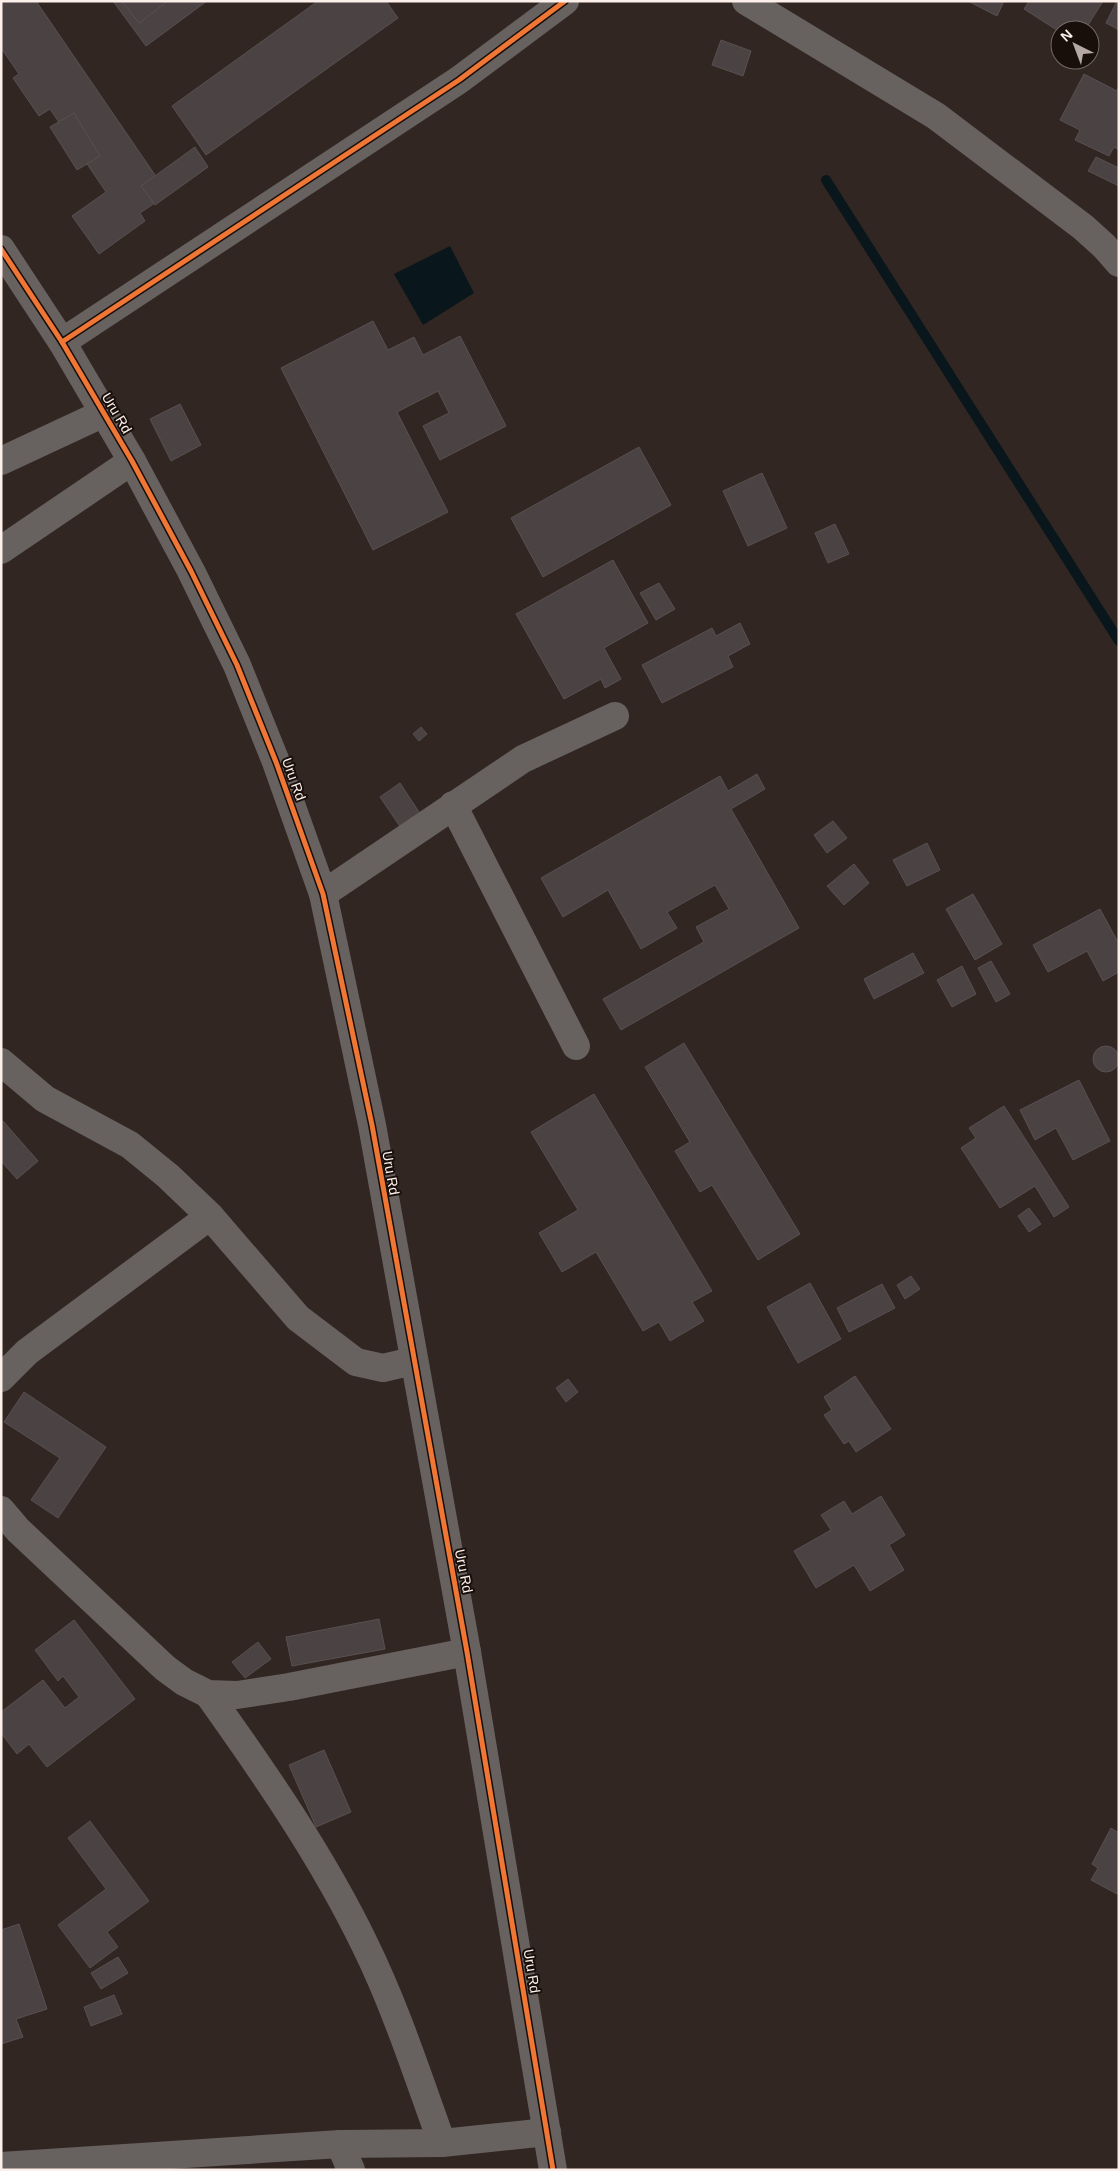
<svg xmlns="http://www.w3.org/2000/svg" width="1120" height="2171" font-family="Arial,sans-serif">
	<rect width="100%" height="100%" fill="#312621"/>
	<path fill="#09171c" d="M 450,246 L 474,293 L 423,325 L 394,274 Z"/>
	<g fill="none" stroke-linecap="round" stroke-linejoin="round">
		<path stroke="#09171c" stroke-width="10" d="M 826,180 L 1119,641"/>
	</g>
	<g fill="#4a4243" stroke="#585051">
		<path d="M 1,1 L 36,1 L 168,194 L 140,213 L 145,221 L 99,254 L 72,216 L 106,192 L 50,109 L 39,116 L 13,78 L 19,74 L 1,48 Z"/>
		<path d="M 113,1 L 207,1 L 146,46 Z"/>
		<path d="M 122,1 L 168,1 L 139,23 Z"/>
		<path d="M 318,1 L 386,1 L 398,18 L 206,155 L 172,106 Z"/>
		<path d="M 968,1 L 1004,1 L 997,16 Z"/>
		<path d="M 1029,1 L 1103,1 L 1085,30 L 1060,30 L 1060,32 L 1024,9 Z"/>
		<path d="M 1117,1 L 1119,1 L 1119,30 L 1106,23 Z"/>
		<path d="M 721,40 L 751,51 L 743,76 L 712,65 Z"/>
		<path d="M 1084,74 L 1117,91 L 1119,85 L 1119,150 L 1114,147 L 1109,156 L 1075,140 L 1080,130 L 1060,120 Z"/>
		<path d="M 74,113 L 100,156 L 77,170 L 50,127 Z"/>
		<path d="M 195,147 L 208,167 L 155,205 L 141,186 Z"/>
		<path d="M 1096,157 L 1119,168 L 1119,186 L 1088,171 Z"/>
		<path d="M 373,321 L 388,350 L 414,337 L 423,355 L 460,336 L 506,426 L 440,460 L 423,426 L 449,413 L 438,391 L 397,412 L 448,512 L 373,550 L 281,368 Z"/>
		<path d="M 180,404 L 201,445 L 171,461 L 150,419 Z"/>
		<path d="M 639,447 L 671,505 L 543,577 L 511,518 Z"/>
		<path d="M 762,473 L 787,528 L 748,546 L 723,491 Z"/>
		<path d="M 835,524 L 849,554 L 828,563 L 815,533 Z"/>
		<path d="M 613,560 L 648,623 L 604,648 L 621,679 L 605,688 L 601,679 L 564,699 L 516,614 Z"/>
		<path d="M 659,583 L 675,609 L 656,620 L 640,593 Z"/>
		<path d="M 740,623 L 750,644 L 728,656 L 733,667 L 662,703 L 642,665 L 712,628 L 716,636 Z"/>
		<path d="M 421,727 L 427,734 L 419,741 L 413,734 Z"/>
		<path d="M 757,774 L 765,789 L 731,809 L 799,928 L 621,1030 L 603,999 L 704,942 L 696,927 L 729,909 L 715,885 L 667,912 L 677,928 L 641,949 L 608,890 L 563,917 L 541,878 L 720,776 L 728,791 Z"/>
		<path d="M 400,783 L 421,815 L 401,828 L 380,797 Z"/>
		<path d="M 833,821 L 847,838 L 827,853 L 814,835 Z"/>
		<path d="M 927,843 L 940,870 L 907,886 L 893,860 Z"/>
		<path d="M 854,864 L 869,883 L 844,905 L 827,886 Z"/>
		<path d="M 973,894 L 1002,944 L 975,960 L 946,909 Z"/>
		<path d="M 1100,909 L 1119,944 L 1119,972 L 1103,981 L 1087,951 L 1048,972 L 1033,945 Z"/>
		<path d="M 913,953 L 924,973 L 874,999 L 864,979 Z"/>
		<path d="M 991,961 L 1010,994 L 996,1002 L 978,968 Z"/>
		<path d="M 962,966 L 976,994 L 952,1007 L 937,980 Z"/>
		<path d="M 684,1043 L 800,1234 L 758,1260 L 712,1185 L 700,1192 L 675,1151 L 690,1142 L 645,1067 Z"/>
		<circle cx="1106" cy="1059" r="13"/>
		<path d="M 1079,1080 L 1110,1141 L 1073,1160 L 1056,1128 L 1035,1140 L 1020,1110 Z"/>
		<path d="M 594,1094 L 712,1291 L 692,1302 L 704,1321 L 670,1341 L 659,1322 L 643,1331 L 596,1252 L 562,1272 L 539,1233 L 578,1210 L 531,1132 Z"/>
		<path d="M 1004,1106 L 1069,1207 L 1054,1217 L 1035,1186 L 1000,1208 L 961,1148 L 976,1138 L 969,1128 Z"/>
		<path d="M 3,1121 L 38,1161 L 17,1179 L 1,1161 L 1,1122 Z"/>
		<path d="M 1029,1208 L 1041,1224 L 1029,1232 L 1018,1216 Z"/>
		<path d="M 911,1276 L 920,1289 L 905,1299 L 897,1285 Z"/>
		<path d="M 810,1283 L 841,1339 L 798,1363 L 767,1307 Z"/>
		<path d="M 882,1284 L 895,1308 L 849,1332 L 837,1308 Z"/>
		<path d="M 855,1376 L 891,1429 L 856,1452 L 849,1441 L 844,1444 L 824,1415 L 832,1410 L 824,1397 Z"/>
		<path d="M 568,1379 L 578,1392 L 566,1402 L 556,1388 Z"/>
		<path d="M 24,1392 L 106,1447 L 58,1518 L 31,1500 L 60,1458 L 4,1422 Z"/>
		<path d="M 881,1496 L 905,1535 L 889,1545 L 904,1570 L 870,1591 L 854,1565 L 816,1588 L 794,1551 L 831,1530 L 821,1515 L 844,1501 L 852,1514 Z"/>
		<path d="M 379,1619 L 385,1649 L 292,1666 L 286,1637 Z"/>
		<path d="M 74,1620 L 135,1699 L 47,1767 L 29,1744 L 17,1754 L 1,1733 L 1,1712 L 43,1680 L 65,1708 L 79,1697 L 63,1676 L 58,1681 L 35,1650 Z"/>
		<path d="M 258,1642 L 271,1659 L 245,1678 L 232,1662 Z"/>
		<path d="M 324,1750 L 351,1812 L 316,1827 L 289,1765 Z"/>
		<path d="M 90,1821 L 149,1901 L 107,1932 L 118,1947 L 90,1968 L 58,1925 L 106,1889 L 68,1838 Z"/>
		<path d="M 1111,1828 L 1119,1833 L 1119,1890 L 1117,1894 L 1091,1880 L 1098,1868 L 1092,1864 Z"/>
		<path d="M 19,1924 L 47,2009 L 16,2019 L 23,2037 L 1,2044 L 1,1930 Z"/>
		<path d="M 118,1957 L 128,1973 L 101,1989 L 91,1973 Z"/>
		<path d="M 114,1995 L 122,2014 L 91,2026 L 84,2007 Z"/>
	</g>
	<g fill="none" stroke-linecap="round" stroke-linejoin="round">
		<g stroke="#67625f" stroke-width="28">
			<path d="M 746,1 L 936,116 L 1083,227 L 1104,246 L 1119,263"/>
			<path d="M 62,342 L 459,80 L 565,1"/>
			<path d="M 1,461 L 104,413"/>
			<path d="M 1,550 L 132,461"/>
			<path d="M 453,805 L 576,1046"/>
			<path d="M 323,894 L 523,759 L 615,716"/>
			<path d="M 1,1062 L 45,1099 L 130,1145 L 168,1176 L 210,1216 L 298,1318 L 356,1362 L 383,1368 L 413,1361"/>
			<path d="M 1,1378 L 27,1352 L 210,1216"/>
			<path d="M 1,1510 L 18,1530 L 165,1668 L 184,1682 L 208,1694 L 237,1695 L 289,1687 L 467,1652"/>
			<path d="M 208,1694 C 265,1774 322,1856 365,1945 C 396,2008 418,2077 442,2143"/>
			<path d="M 340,2144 L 351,2170"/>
			<path d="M 1,2166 L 340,2144 L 442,2143 L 547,2132"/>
		</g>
		<path stroke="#67625f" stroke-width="28" d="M 1,249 L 62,342 L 132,461 L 191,571 L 237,665 L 276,762 L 323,894 L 372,1125 L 467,1652 L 553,2170"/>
		<g stroke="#180f0b" stroke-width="8">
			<g id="cycleway">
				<path d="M 1,249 L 62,342 L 132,461 L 191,571 L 237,665 L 276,762 L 323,894 L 372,1125 L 467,1652 L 553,2170"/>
				<path d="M 62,342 L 459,80 L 565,1"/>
			</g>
		</g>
		<use href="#cycleway" stroke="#f07635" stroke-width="5"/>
	</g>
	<g text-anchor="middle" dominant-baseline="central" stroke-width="4" stroke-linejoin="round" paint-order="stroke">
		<g font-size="14" fill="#fdefea" stroke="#180f0b">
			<text transform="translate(117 413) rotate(59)">Uru Rd</text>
			<text transform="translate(294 779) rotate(70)">Uru Rd</text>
			<text transform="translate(391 1173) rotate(80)">Uru Rd</text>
			<text transform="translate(464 1571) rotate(79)">Uru Rd</text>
			<text transform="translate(532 1971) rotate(81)">Uru Rd</text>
		</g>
	</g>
	<rect width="1120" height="2171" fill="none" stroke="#fdefea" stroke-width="5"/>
	<g transform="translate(1075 45) rotate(318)"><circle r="24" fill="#180f0b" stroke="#746964"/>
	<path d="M0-4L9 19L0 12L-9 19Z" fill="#b6a9a4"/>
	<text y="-8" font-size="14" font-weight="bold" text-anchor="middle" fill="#fdefea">N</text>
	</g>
</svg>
